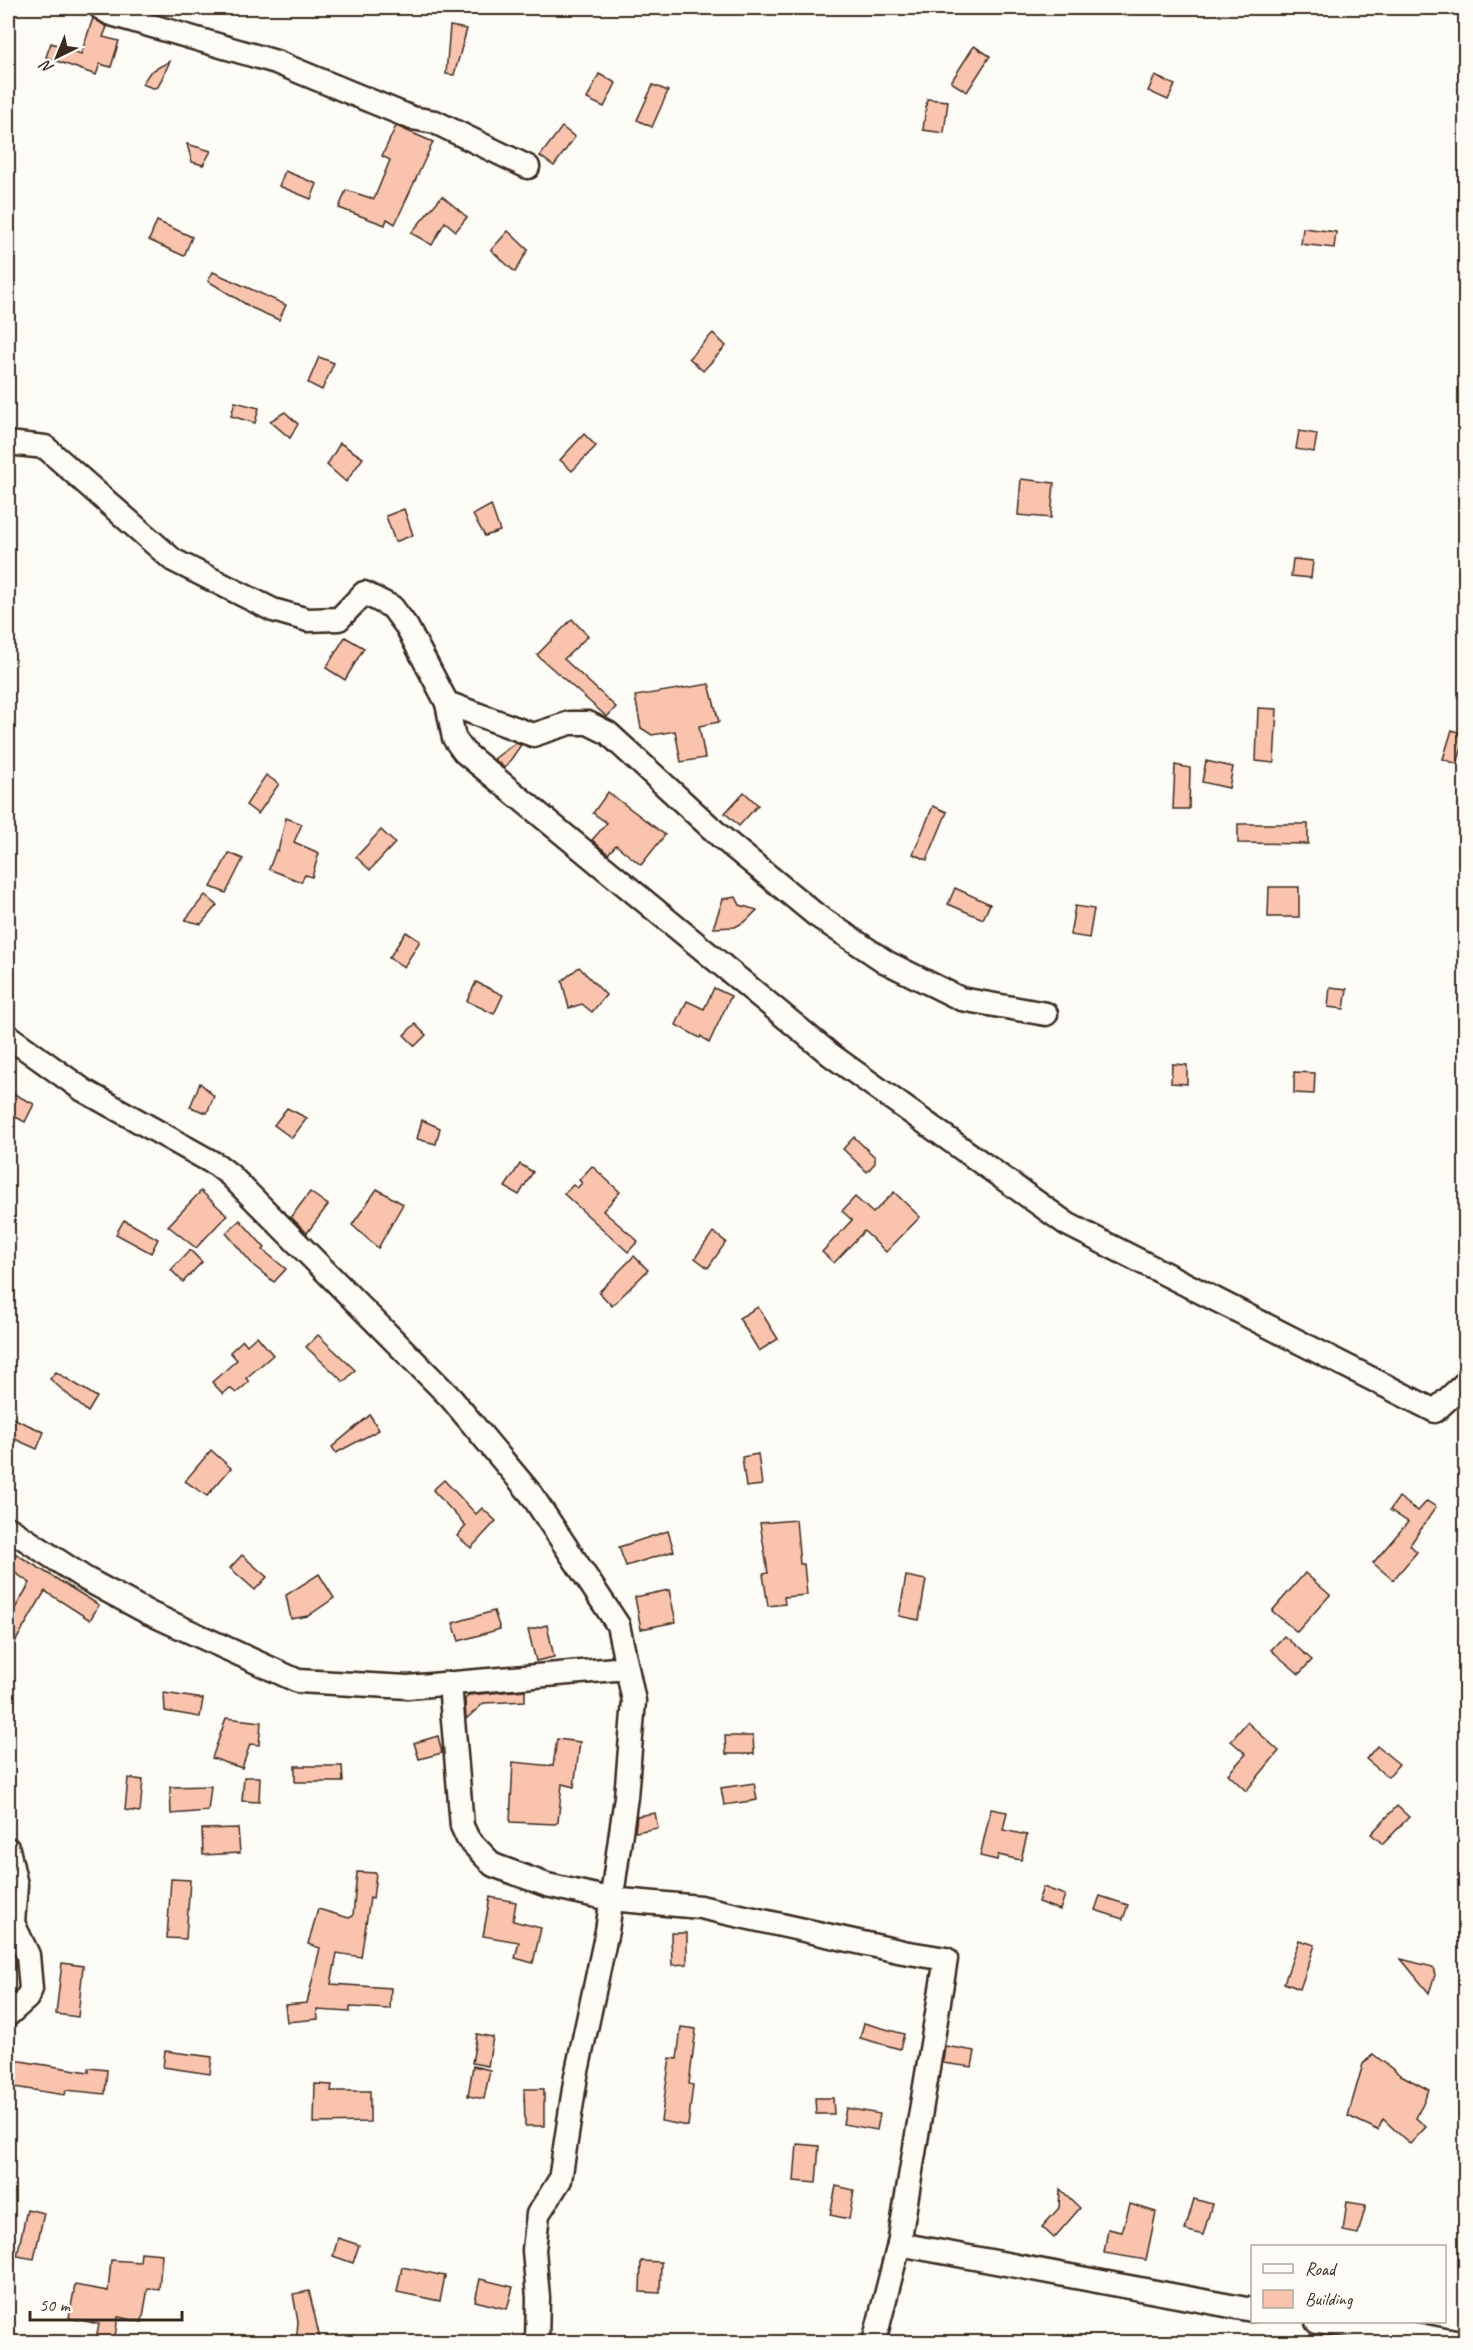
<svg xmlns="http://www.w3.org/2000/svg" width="1473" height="2350" font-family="Caveat,sans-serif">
	<rect width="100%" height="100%" fill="#fdfcf7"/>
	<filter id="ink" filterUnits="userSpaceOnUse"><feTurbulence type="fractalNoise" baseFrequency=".0167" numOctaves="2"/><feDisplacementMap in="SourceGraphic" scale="12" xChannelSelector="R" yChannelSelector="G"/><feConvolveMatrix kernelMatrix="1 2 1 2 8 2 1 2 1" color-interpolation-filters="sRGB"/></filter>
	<g filter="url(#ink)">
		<g fill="#fac3ae" stroke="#3b2a1e" stroke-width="1.5">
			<path d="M 93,18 L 107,27 L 103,37 L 119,41 L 111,67 L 100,64 L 96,75 L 46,57 L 51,43 L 81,54 Z"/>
			<path d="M 450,26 L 467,29 L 454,75 L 446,74 Z"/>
			<path d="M 974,46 L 990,56 L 967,92 L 951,82 Z"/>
			<path d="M 170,61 L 158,87 L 153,88 L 142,84 L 150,72 Z"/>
			<path d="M 599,74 L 616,83 L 604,107 L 587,99 Z"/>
			<path d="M 1155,76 L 1175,85 L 1168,100 L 1148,91 Z"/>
			<path d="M 653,85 L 668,91 L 652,127 L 637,120 Z"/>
			<path d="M 927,99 L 948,101 L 944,133 L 923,130 Z"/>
			<path d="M 396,126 L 433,142 L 395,224 L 387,219 L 385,225 L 339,208 L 346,190 L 374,199 L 390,160 L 382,156 Z"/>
			<path d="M 562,127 L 575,137 L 554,166 L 540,156 Z"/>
			<path d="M 187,144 L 211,151 L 203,165 L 192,162 Z"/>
			<path d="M 285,171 L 317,184 L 311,199 L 279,186 Z"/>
			<path d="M 442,196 L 467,217 L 456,231 L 445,222 L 432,245 L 411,233 Z"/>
			<path d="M 157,221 L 192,237 L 184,256 L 149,240 Z"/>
			<path d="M 1303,228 L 1336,232 L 1334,248 L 1301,244 Z"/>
			<path d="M 508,231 L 528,250 L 515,272 L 491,250 Z"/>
			<path d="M 213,272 L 286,305 L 279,320 L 252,308 L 208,281 Z"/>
			<path d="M 713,333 L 726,346 L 703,371 L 689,358 Z"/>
			<path d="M 319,357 L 334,363 L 322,390 L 308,383 Z"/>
			<path d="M 235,402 L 259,408 L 255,423 L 231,416 Z"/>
			<path d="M 285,412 L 298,424 L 290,438 L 270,421 Z"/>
			<path d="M 1299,431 L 1317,434 L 1314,452 L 1296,449 Z"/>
			<path d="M 584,434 L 596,446 L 572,471 L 560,460 Z"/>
			<path d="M 340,443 L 363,458 L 346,482 L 327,465 Z"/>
			<path d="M 1021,479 L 1054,483 L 1051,518 L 1018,515 Z"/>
			<path d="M 491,505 L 500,531 L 485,536 L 473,515 Z"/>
			<path d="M 404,509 L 413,535 L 395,542 L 386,516 Z"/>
			<path d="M 1293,559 L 1313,561 L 1311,578 L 1291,576 Z"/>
			<path d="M 572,619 L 588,636 L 564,659 L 616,707 L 607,717 L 537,655 Z"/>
			<path d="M 345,637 L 364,648 L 345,680 L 326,668 Z"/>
			<path d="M 709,684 L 719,722 L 699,726 L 705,758 L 681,762 L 675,731 L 652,735 L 641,728 L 635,696 Z"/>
			<path d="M 1258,708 L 1277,709 L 1274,763 L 1256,761 Z"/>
			<path d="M 1452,730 L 1466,735 L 1457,764 L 1443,759 Z"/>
			<path d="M 515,743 L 521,745 L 505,768 L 494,759 Z"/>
			<path d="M 1206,761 L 1233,767 L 1229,788 L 1202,782 Z"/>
			<path d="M 1175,765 L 1190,768 L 1189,809 L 1173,809 Z"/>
			<path d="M 266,775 L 279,784 L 258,814 L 246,805 Z"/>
			<path d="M 608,792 L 665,835 L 641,865 L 616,845 L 608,854 L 592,840 L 607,823 L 593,813 Z"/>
			<path d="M 744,792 L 758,805 L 739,826 L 725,813 Z"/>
			<path d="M 933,806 L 947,812 L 927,860 L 913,854 Z"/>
			<path d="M 286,818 L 302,824 L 294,842 L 319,853 L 312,877 L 305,875 L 301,882 L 269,869 L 276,850 L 278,851 Z"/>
			<path d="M 1238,824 L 1308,824 L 1308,844 L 1238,843 Z"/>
			<path d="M 381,830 L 395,843 L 370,870 L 356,857 Z"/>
			<path d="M 229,853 L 243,859 L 226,893 L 211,887 Z"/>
			<path d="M 1269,887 L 1299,887 L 1299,917 L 1268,917 Z"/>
			<path d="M 955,888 L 990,904 L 983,919 L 948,904 Z"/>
			<path d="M 205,895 L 217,905 L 201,924 L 185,920 Z"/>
			<path d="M 736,897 L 740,905 L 757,910 L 746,921 L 735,927 L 713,928 L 723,899 Z"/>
			<path d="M 1075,906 L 1094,909 L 1089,938 L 1070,935 Z"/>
			<path d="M 406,932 L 420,941 L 404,967 L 389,958 Z"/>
			<path d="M 579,967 L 606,995 L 592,1012 L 582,1004 L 569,1008 L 562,981 Z"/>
			<path d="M 476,982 L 503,995 L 494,1014 L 467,1001 Z"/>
			<path d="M 1330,987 L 1347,989 L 1344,1009 L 1328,1007 Z"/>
			<path d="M 714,988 L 731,996 L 709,1043 L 701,1036 L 700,1038 L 676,1025 L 687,1001 L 704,1009 Z"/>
			<path d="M 415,1024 L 426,1035 L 415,1046 L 404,1035 Z"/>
			<path d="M 1172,1064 L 1187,1065 L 1187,1084 L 1171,1083 Z"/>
			<path d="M 1294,1072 L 1315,1073 L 1314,1094 L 1294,1093 Z"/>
			<path d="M 200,1083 L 214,1096 L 207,1113 L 190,1107 Z"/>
			<path d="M 8,1091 L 34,1104 L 25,1122 L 8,1113 Z"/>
			<path d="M 287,1108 L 307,1118 L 292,1138 L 274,1125 Z"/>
			<path d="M 422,1120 L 440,1128 L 436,1144 L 417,1139 Z"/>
			<path d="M 854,1137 L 875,1157 L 875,1163 L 867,1172 L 843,1149 Z"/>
			<path d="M 520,1164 L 533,1172 L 519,1195 L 505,1187 Z"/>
			<path d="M 592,1166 L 620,1192 L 603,1211 L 638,1241 L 628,1252 L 564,1194 L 573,1185 L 577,1188 L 582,1183 L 579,1180 Z"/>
			<path d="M 377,1189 L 403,1204 L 378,1248 L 352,1225 Z"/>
			<path d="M 201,1191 L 227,1215 L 196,1248 L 168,1226 Z"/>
			<path d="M 310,1192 L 328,1205 L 307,1233 L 291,1217 Z"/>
			<path d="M 894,1192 L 920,1217 L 886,1252 L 864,1231 L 834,1263 L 822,1252 L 852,1220 L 842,1211 L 855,1197 L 873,1213 Z"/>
			<path d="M 124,1220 L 158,1239 L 151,1253 L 116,1234 Z"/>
			<path d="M 240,1220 L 265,1248 L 263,1250 L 286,1269 L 274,1282 L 254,1266 L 226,1233 Z"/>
			<path d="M 713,1232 L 726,1242 L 708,1268 L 695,1258 Z"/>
			<path d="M 190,1250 L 202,1262 L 183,1282 L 171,1270 Z"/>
			<path d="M 634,1256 L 648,1270 L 612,1306 L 599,1292 Z"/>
			<path d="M 758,1307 L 778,1339 L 759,1351 L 739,1318 Z"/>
			<path d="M 318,1335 L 355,1370 L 344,1382 L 306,1347 Z"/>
			<path d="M 257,1336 L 273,1355 L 246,1378 L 249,1382 L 236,1393 L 230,1388 L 223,1394 L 212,1382 L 237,1360 L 230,1352 L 243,1340 L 247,1345 Z"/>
			<path d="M 56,1372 L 97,1397 L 88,1412 L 50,1379 Z"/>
			<path d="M 370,1415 L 379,1430 L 336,1453 L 332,1447 Z"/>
			<path d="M 8,1416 L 44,1432 L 37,1449 L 8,1436 Z"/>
			<path d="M 211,1450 L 231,1468 L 207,1496 L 185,1481 Z"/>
			<path d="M 758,1454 L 762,1485 L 746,1487 L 742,1457 Z"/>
			<path d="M 444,1480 L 476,1514 L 482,1508 L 496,1521 L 471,1548 L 457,1536 L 466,1526 L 433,1490 Z"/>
			<path d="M 1399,1497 L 1418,1511 L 1427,1501 L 1436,1507 L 1410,1545 L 1417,1552 L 1393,1580 L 1373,1563 L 1408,1522 L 1390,1510 Z"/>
			<path d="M 796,1520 L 800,1564 L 804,1564 L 807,1595 L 784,1597 L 785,1604 L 768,1606 L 763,1574 L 768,1573 L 760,1523 Z"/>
			<path d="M 668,1531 L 674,1551 L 626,1566 L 619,1547 Z"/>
			<path d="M 8,1549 L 99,1605 L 90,1620 L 45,1591 L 8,1654 L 8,1620 L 30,1583 L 8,1568 Z"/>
			<path d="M 242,1555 L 267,1577 L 255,1590 L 230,1568 Z"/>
			<path d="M 1305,1573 L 1330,1595 L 1297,1632 L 1272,1611 Z"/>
			<path d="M 319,1574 L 334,1598 L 308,1616 L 291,1619 L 286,1595 Z"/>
			<path d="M 906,1576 L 926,1580 L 919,1620 L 899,1616 Z"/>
			<path d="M 669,1590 L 676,1622 L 641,1629 L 635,1597 Z"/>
			<path d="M 494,1611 L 500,1629 L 459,1641 L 453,1623 Z"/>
			<path d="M 547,1625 L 554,1657 L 536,1661 L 528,1630 Z"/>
			<path d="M 1284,1636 L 1312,1660 L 1299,1674 L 1271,1650 Z"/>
			<path d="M 525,1690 L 525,1701 L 484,1703 L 466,1719 L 465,1699 L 469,1695 Z"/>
			<path d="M 164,1693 L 203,1699 L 200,1717 L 165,1711 Z"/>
			<path d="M 226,1718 L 261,1722 L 259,1745 L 250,1744 L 242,1768 L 212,1758 Z"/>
			<path d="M 1247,1722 L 1279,1751 L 1246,1791 L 1228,1774 L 1246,1754 L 1231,1741 Z"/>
			<path d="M 438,1736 L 442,1753 L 419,1759 L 414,1743 Z"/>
			<path d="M 725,1736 L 753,1736 L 754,1754 L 726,1754 Z"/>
			<path d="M 557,1739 L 580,1742 L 574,1787 L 562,1784 L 558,1822 L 555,1824 L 510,1822 L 513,1762 L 553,1766 Z"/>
			<path d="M 1377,1746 L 1399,1764 L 1388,1777 L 1366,1759 Z"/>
			<path d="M 295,1766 L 342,1766 L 343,1782 L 295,1782 Z"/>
			<path d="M 244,1777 L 260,1777 L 259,1802 L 242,1801 Z"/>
			<path d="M 128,1778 L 143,1780 L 140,1812 L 125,1810 Z"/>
			<path d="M 754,1783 L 757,1800 L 724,1805 L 721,1788 Z"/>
			<path d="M 211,1786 L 208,1811 L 171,1814 L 170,1787 Z"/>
			<path d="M 1397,1806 L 1409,1817 L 1383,1844 L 1371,1834 Z"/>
			<path d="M 991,1809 L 1007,1812 L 1003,1830 L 1027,1835 L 1021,1860 L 998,1855 L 997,1860 L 980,1856 Z"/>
			<path d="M 655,1813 L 658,1828 L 635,1832 L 637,1816 Z"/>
			<path d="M 238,1828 L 240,1853 L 203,1855 L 202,1829 Z"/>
			<path d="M 357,1872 L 376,1873 L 373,1899 L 370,1898 L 361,1957 L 337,1953 L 331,1984 L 391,1988 L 390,2009 L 350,2007 L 350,2012 L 317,2010 L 318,2019 L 287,2022 L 285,2005 L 307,2003 L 320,1948 L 308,1944 L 318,1909 L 349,1918 L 353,1916 Z"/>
			<path d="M 171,1879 L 190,1880 L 186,1939 L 167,1938 Z"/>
			<path d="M 1043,1887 L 1065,1895 L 1060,1910 L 1038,1902 Z"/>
			<path d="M 1100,1896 L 1128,1905 L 1123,1919 L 1095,1910 Z"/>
			<path d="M 490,1897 L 516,1902 L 513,1921 L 541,1928 L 533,1963 L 515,1958 L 519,1942 L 483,1936 Z"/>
			<path d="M 671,1933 L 687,1933 L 687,1964 L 672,1965 Z"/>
			<path d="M 1299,1940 L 1315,1945 L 1300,1989 L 1284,1983 Z"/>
			<path d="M 1401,1959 L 1433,1967 L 1435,1975 L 1429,1993 Z"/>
			<path d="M 62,1963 L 83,1966 L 78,2017 L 56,2014 Z"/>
			<path d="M 864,2023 L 904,2034 L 900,2049 L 860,2038 Z"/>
			<path d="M 681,2027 L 696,2029 L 689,2084 L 693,2085 L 688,2126 L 661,2121 L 670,2058 L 677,2059 Z"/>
			<path d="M 477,2034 L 493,2037 L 488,2066 L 472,2063 Z"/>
			<path d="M 945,2046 L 975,2051 L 972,2067 L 943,2063 Z"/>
			<path d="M 165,2051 L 212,2057 L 210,2074 L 163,2067 Z"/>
			<path d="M 1373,2054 L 1399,2074 L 1429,2090 L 1416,2118 L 1426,2127 L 1410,2144 L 1383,2119 L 1378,2130 L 1348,2116 L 1363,2064 Z"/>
			<path d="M 8,2059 L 89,2072 L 89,2068 L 107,2070 L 105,2094 L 66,2090 L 65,2095 L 8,2086 Z"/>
			<path d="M 473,2066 L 490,2070 L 484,2099 L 468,2096 Z"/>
			<path d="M 315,2084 L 332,2085 L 331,2091 L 370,2091 L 370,2122 L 314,2123 Z"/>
			<path d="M 524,2089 L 544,2089 L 544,2126 L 525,2126 Z"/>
			<path d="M 815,2098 L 833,2098 L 834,2114 L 816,2114 Z"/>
			<path d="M 846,2108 L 880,2114 L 877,2130 L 843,2124 Z"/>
			<path d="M 797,2144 L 819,2146 L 816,2183 L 794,2181 Z"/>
			<path d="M 836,2186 L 854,2190 L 849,2219 L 830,2215 Z"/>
			<path d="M 1060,2189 L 1080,2208 L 1054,2238 L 1042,2227 L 1059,2208 Z"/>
			<path d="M 1194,2199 L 1212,2204 L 1203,2235 L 1185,2230 Z"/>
			<path d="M 1347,2202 L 1366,2205 L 1358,2234 L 1343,2231 Z"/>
			<path d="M 1130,2204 L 1156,2212 L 1146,2260 L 1104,2253 L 1108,2229 L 1122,2232 Z"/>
			<path d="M 27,2209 L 44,2213 L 34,2259 L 17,2256 Z"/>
			<path d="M 338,2238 L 359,2245 L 353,2263 L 333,2256 Z"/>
			<path d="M 141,2252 L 162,2254 L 159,2289 L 148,2288 L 142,2322 L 118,2317 L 114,2343 L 95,2343 L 99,2324 L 69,2318 L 75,2285 L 108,2291 L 111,2260 L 140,2262 Z"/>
			<path d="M 641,2261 L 661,2262 L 660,2293 L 640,2292 Z"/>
			<path d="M 402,2267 L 445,2276 L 440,2301 L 397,2292 Z"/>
			<path d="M 480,2279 L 513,2287 L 507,2309 L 475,2301 Z"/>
			<path d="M 309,2291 L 321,2343 L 296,2343 L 298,2322 L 293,2294 Z"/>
		</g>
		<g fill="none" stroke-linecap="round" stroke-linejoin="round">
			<g stroke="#3b2a1e" stroke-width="27">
				<g id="street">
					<path d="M 101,8 L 111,14 L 276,62 L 412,118 L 435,122 L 528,167"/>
					<path d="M 8,443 L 45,447 L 173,560 L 273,610 L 308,620 L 339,619 L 364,593 L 392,607 L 407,627 L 447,703 L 533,735 L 570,723 L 588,723 L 608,733 L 721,837 L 816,915 L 886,962 L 961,999 L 1046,1014"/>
					<path d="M 447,703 L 454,738 L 464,752 L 831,1055 L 1067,1224 L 1435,1411 L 1466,1382"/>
					<path d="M 8,1036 L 83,1090 L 217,1165 L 230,1175 L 450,1397 L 531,1494 L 618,1625 L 634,1701 L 626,1797 L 607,1931 L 576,2076 L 560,2180 L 538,2214 L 534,2250 L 538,2298 L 537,2342"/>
					<path d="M 8,1528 L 86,1579 L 149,1613 L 298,1681 L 408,1687 L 627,1668"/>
					<path d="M 450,1684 L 462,1826 L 468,1839 L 493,1865 L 547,1885 L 610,1899 L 700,1907 L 903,1952 L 946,1959 L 899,2244 L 874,2342"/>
					<path d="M 8,1849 L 16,1885 L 13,1923 L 28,1955 L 31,1989 L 27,1998 L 8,2015"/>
					<path d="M 899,2244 L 1252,2310"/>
					<path d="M 1317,2322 L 1409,2333 L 1455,2342"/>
				</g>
			</g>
			<use href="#street" stroke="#fdfcf7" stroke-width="22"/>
		</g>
	</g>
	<rect width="1473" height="2350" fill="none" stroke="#fdfcf7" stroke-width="30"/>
	<rect x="15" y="15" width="1443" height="2320" fill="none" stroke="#3b2a1e" stroke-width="2" filter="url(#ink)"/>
	<rect x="1251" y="2245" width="195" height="78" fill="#fdfcf7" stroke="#afa8a0" stroke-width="1.5"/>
	<rect x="1263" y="2264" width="30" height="9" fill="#fdfcf7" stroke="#afa8a0" stroke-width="1.5"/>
	<text x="1305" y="2275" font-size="18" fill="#3b2a1e">Road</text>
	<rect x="1263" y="2290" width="30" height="18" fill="#fac3ae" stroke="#afa8a0" stroke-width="1.5"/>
	<text x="1305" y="2305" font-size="18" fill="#3b2a1e">Building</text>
	<g transform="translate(57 57) rotate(223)" stroke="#fdfcf7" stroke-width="4.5" paint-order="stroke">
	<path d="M0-4.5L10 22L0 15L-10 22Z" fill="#3b2a1e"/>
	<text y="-9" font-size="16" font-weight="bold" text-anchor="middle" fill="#3b2a1e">N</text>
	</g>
	<path d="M30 2311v9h152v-9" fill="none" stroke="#3b2a1e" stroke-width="3"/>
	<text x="39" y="2311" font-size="18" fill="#3b2a1e" stroke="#fdfcf7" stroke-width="4.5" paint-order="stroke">50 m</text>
</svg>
